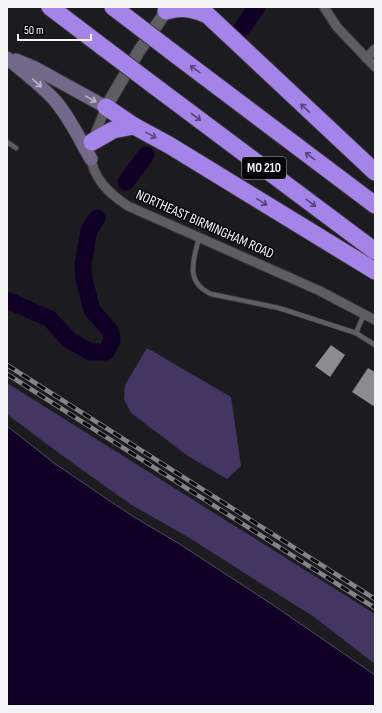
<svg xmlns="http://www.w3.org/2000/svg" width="382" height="713" font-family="'Sofia Sans Condensed',sans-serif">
	<rect width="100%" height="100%" fill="#1c1b1f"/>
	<g fill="#443563">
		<path d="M 147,348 L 231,397 L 241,466 L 227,479 L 188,456 L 131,413 L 124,399 L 125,385 Z"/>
		<path d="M 7,383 L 375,614 L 375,664 L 314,617 L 188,537 L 130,504 L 60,454 L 7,414 Z"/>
	</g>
	<path fill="#100026" stroke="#544964" d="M 7,426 L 54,463 L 110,501 L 134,517 L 178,543 L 273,605 L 375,675 L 375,706 L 7,706 Z"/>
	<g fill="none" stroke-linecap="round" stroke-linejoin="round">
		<g stroke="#100026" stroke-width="17">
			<path d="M 242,28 L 257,7"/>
			<path d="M 126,182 L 146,155"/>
			<path d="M 7,300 L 50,319 L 69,340 L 91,352 L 106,352 L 112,341 L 111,332 L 92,310 L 84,279 L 83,264 L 89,230 L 97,218"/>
		</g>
	</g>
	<g fill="#8c8b90">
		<path d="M 331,345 L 345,355 L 330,377 L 315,366 Z"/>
		<path d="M 368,368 L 375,372 L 375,407 L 352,392 Z"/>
	</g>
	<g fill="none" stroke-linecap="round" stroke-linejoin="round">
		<g stroke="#363538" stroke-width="6">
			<g id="service">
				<path d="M 7,142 L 16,148"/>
				<path d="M 199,238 C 193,261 185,282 211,294 L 279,308 L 356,333 L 375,345"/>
				<path d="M 356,333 L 364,314"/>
			</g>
		</g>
		<g stroke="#363538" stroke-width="11">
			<g id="minor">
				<path d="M 324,7 L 337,27 L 375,67"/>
				<path d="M 366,58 L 375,49"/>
				<path d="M 93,139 L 106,107"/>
				<path d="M 90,154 C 93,178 108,193 128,206 L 320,291 L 375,320"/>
			</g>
		</g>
		<g stroke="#363538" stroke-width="14">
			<path id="tertiary" d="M 106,107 L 139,51 L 169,7"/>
		</g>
		<g stroke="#363538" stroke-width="15">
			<g id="secondary">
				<path d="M 7,58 C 24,73 43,86 57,103 C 71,120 80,140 91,159"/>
				<path d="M 16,60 L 35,68 L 106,107"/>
			</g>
		</g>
		<g stroke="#363538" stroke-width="19">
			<g id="motorway">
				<path d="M 50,7 L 104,48"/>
				<path d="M 113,7 L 125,16"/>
				<path d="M 199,7 L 375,172"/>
				<path d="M 166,11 C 181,7 191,8 205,14"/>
				<path d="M 176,55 L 375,205"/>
				<path d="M 153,85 L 375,251"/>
				<path d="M 106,107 L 134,126 L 169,145 L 375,271"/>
				<path d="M 92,142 L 113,130 L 134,126"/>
			</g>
		</g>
		<use href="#service" stroke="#5f5d62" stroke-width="4.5"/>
		<use href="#minor" stroke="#5f5d62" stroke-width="9"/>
		<use href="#tertiary" stroke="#5f5d62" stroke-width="12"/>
		<use href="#secondary" stroke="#74698a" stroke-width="13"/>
		<use href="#motorway" stroke="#a584e9" stroke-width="17"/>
		<g stroke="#848387" stroke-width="4.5">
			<g id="rail">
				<path d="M 7,365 L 375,599"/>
				<path d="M 7,374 L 375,608"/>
			</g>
		</g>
		<use href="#rail" stroke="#070608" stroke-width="3" stroke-dasharray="9" stroke-linecap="butt"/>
		<g stroke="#363538" stroke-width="19" stroke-linecap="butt">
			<g id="motorway-bridge">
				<path d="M 125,16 L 176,55"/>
				<path d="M 104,48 L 153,85"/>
			</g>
		</g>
		<use href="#motorway-bridge" stroke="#a584e9" stroke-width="17"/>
	</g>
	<defs><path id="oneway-shaft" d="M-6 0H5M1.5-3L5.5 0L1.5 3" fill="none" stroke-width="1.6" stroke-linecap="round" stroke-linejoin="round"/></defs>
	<g stroke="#564578">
		<use href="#oneway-shaft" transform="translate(195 69) rotate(-143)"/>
		<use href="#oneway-shaft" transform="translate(305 108) rotate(-137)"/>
		<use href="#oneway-shaft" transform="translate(196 117) rotate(37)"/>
		<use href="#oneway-shaft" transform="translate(151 135) rotate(29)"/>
		<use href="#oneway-shaft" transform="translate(310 156) rotate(-143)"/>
		<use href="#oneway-shaft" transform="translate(262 202) rotate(32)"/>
		<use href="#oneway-shaft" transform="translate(311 203) rotate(37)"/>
	</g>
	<g stroke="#c0bbca">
		<use href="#oneway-shaft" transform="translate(37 83) rotate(42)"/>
		<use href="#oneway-shaft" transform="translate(91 99) rotate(29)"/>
	</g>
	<g text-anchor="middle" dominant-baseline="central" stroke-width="3" stroke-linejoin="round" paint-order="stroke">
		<rect fill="#070608" stroke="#acabae" stroke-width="1" x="242" y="157" width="44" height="22" rx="3"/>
		<g font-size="13" font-weight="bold" fill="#f3f2f5">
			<text x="264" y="168">MO 210</text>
		</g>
		<g font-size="14" fill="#f3f2f5" stroke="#070608">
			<text transform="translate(205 224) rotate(24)">NORTHEAST BIRMINGHAM ROAD</text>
		</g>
	</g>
	<rect width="382" height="713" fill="none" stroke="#f3f2f5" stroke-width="16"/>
	<path d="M18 34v6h73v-6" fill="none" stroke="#f3f2f5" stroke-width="2"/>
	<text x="24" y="34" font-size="12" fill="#f3f2f5" stroke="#070608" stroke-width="3" paint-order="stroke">50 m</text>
</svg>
